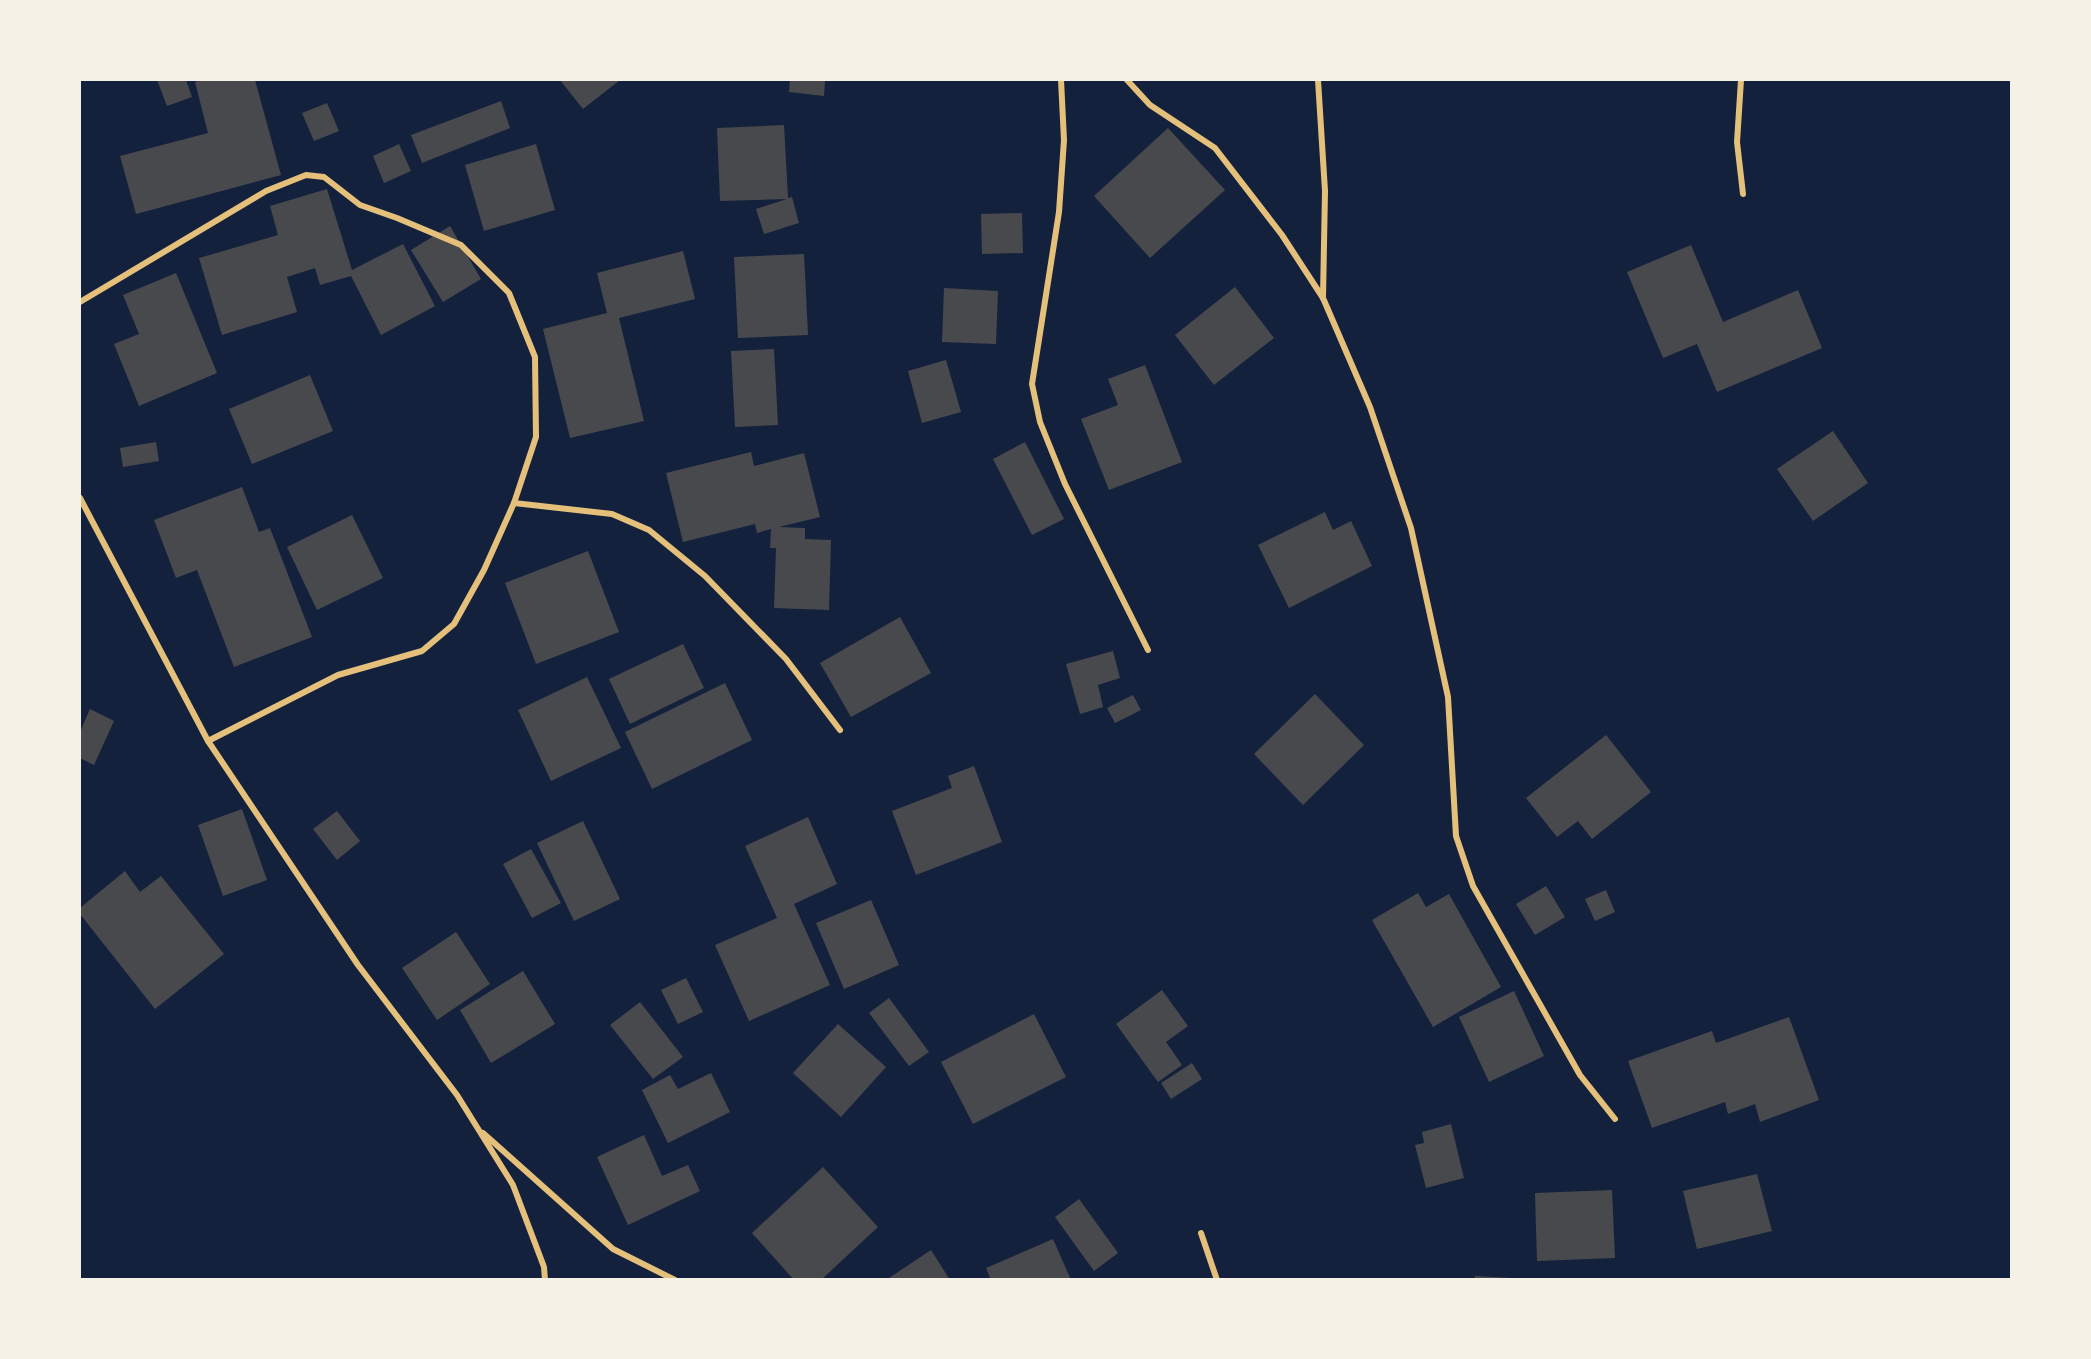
<svg xmlns="http://www.w3.org/2000/svg" width="2091" height="1359" font-family="'Asap Condensed',sans-serif">
	<rect width="100%" height="100%" fill="#14213d"/>
	<g fill="#48494c">
		<path d="M 157,80 L 186,80 L 192,97 L 167,106 Z"/>
		<path d="M 203,80 L 255,80 L 281,175 L 136,214 L 120,156 L 208,133 L 195,82 Z"/>
		<path d="M 560,80 L 620,80 L 583,109 Z"/>
		<path d="M 790,80 L 825,80 L 824,96 L 789,92 Z"/>
		<path d="M 501,101 L 510,128 L 422,163 L 411,135 Z"/>
		<path d="M 327,103 L 339,131 L 314,141 L 302,113 Z"/>
		<path d="M 784,125 L 788,198 L 792,197 L 799,223 L 764,234 L 756,209 L 787,199 L 720,201 L 717,128 Z"/>
		<path d="M 1168,128 L 1225,190 L 1150,258 L 1094,196 Z"/>
		<path d="M 399,144 L 411,171 L 384,183 L 373,156 Z"/>
		<path d="M 536,144 L 555,210 L 484,231 L 465,165 Z"/>
		<path d="M 327,189 L 352,270 L 403,244 L 435,306 L 381,335 L 351,276 L 320,285 L 315,268 L 287,277 L 297,312 L 222,335 L 199,258 L 278,235 L 270,206 Z"/>
		<path d="M 1022,213 L 1023,253 L 982,254 L 981,214 Z"/>
		<path d="M 450,226 L 481,279 L 443,302 L 411,250 Z"/>
		<path d="M 1691,245 L 1723,322 L 1798,290 L 1822,348 L 1717,392 L 1697,344 L 1663,358 L 1627,272 Z"/>
		<path d="M 683,251 L 695,299 L 619,318 L 644,421 L 570,438 L 543,329 L 607,313 L 597,273 Z"/>
		<path d="M 804,254 L 808,335 L 738,338 L 734,257 Z"/>
		<path d="M 176,273 L 217,373 L 139,406 L 114,344 L 139,334 L 123,295 Z"/>
		<path d="M 1235,287 L 1274,338 L 1214,385 L 1175,335 Z"/>
		<path d="M 944,288 L 998,291 L 996,344 L 942,342 Z"/>
		<path d="M 774,349 L 778,425 L 735,427 L 731,351 Z"/>
		<path d="M 946,360 L 961,412 L 922,423 L 908,371 Z"/>
		<path d="M 1145,365 L 1182,462 L 1109,490 L 1081,419 L 1118,405 L 1108,379 Z"/>
		<path d="M 310,375 L 333,431 L 252,464 L 229,409 Z"/>
		<path d="M 1833,431 L 1868,483 L 1813,521 L 1777,469 Z"/>
		<path d="M 156,442 L 159,461 L 123,467 L 120,448 Z"/>
		<path d="M 1025,442 L 1064,519 L 1032,535 L 993,459 Z"/>
		<path d="M 751,452 L 754,466 L 804,453 L 820,517 L 779,527 L 805,528 L 805,539 L 831,540 L 829,610 L 774,608 L 776,548 L 770,548 L 771,529 L 757,533 L 755,524 L 683,542 L 666,473 Z"/>
		<path d="M 242,487 L 259,532 L 270,528 L 312,637 L 234,667 L 197,570 L 176,578 L 154,520 Z"/>
		<path d="M 1325,512 L 1333,530 L 1351,521 L 1372,566 L 1289,608 L 1258,545 Z"/>
		<path d="M 352,515 L 383,578 L 317,610 L 287,547 Z"/>
		<path d="M 588,551 L 619,632 L 536,664 L 505,583 Z"/>
		<path d="M 900,617 L 931,673 L 851,717 L 820,663 Z"/>
		<path d="M 683,644 L 704,688 L 630,724 L 609,679 Z"/>
		<path d="M 1113,651 L 1120,678 L 1098,685 L 1103,707 L 1080,714 L 1066,664 Z"/>
		<path d="M 587,677 L 621,748 L 551,781 L 518,710 Z"/>
		<path d="M 725,683 L 752,740 L 652,789 L 625,732 Z"/>
		<path d="M 1315,694 L 1364,745 L 1303,805 L 1254,754 Z"/>
		<path d="M 1133,695 L 1141,710 L 1115,723 L 1107,708 Z"/>
		<path d="M 90,709 L 114,721 L 94,765 L 80,758 L 80,732 Z"/>
		<path d="M 1606,735 L 1651,792 L 1592,839 L 1578,821 L 1557,837 L 1526,798 Z"/>
		<path d="M 974,766 L 1002,842 L 916,875 L 892,811 L 952,788 L 948,776 Z"/>
		<path d="M 242,809 L 267,880 L 223,896 L 198,825 Z"/>
		<path d="M 337,811 L 360,841 L 337,860 L 313,829 Z"/>
		<path d="M 808,817 L 837,884 L 794,904 L 830,985 L 749,1021 L 715,945 L 777,918 L 745,846 Z"/>
		<path d="M 583,821 L 620,899 L 574,921 L 537,843 Z"/>
		<path d="M 531,849 L 561,903 L 532,918 L 503,864 Z"/>
		<path d="M 125,871 L 140,892 L 161,876 L 224,954 L 155,1009 L 80,914 L 80,908 Z"/>
		<path d="M 1546,886 L 1565,917 L 1535,935 L 1516,904 Z"/>
		<path d="M 1606,890 L 1615,912 L 1595,921 L 1585,899 Z"/>
		<path d="M 1418,893 L 1426,907 L 1449,894 L 1501,987 L 1433,1027 L 1372,920 Z"/>
		<path d="M 871,900 L 899,965 L 844,989 L 816,923 Z"/>
		<path d="M 456,932 L 490,984 L 437,1020 L 402,968 Z"/>
		<path d="M 523,971 L 555,1024 L 491,1063 L 460,1010 Z"/>
		<path d="M 686,978 L 703,1012 L 678,1024 L 661,990 Z"/>
		<path d="M 1162,990 L 1188,1026 L 1166,1042 L 1182,1065 L 1158,1082 L 1116,1024 Z"/>
		<path d="M 1514,991 L 1544,1056 L 1489,1082 L 1459,1017 Z"/>
		<path d="M 889,998 L 929,1052 L 909,1066 L 869,1013 Z"/>
		<path d="M 640,1002 L 683,1057 L 653,1079 L 610,1025 Z"/>
		<path d="M 1034,1014 L 1066,1077 L 973,1124 L 941,1062 Z"/>
		<path d="M 1789,1017 L 1819,1100 L 1760,1122 L 1755,1104 L 1728,1114 L 1725,1102 L 1652,1128 L 1628,1061 L 1712,1031 L 1716,1043 Z"/>
		<path d="M 838,1024 L 886,1067 L 841,1117 L 793,1073 Z"/>
		<path d="M 1192,1063 L 1202,1079 L 1171,1099 L 1161,1083 Z"/>
		<path d="M 711,1073 L 730,1112 L 668,1143 L 642,1090 L 670,1075 L 678,1089 Z"/>
		<path d="M 1451,1124 L 1464,1178 L 1426,1188 L 1415,1145 L 1424,1143 L 1422,1132 Z"/>
		<path d="M 644,1135 L 662,1176 L 688,1165 L 700,1191 L 628,1225 L 597,1157 Z"/>
		<path d="M 823,1167 L 878,1227 L 821,1280 L 794,1280 L 752,1233 Z"/>
		<path d="M 1757,1174 L 1772,1231 L 1697,1249 L 1683,1191 Z"/>
		<path d="M 1612,1190 L 1615,1258 L 1537,1261 L 1535,1193 Z"/>
		<path d="M 1079,1199 L 1118,1253 L 1094,1271 L 1055,1217 Z"/>
		<path d="M 1053,1239 L 1071,1280 L 991,1280 L 986,1268 Z"/>
		<path d="M 931,1250 L 950,1280 L 886,1280 Z"/>
		<path d="M 1475,1276 L 1511,1278 L 1511,1280 L 1475,1280 Z"/>
	</g>
	<g fill="none" stroke-linecap="round" stroke-linejoin="round">
		<g stroke="#e5c07b" stroke-width="6">
			<path d="M 1061,80 L 1064,140 L 1059,212 L 1032,384 L 1040,422 L 1065,484 L 1148,650"/>
			<path d="M 1127,80 L 1150,105 L 1215,148 L 1282,235 L 1323,298 L 1370,407 L 1411,528 L 1448,697 L 1456,836 L 1473,886 L 1580,1075 L 1615,1119"/>
			<path d="M 1318,80 L 1325,191 L 1323,298"/>
			<path d="M 1741,80 L 1737,142 L 1743,194"/>
			<path d="M 80,302 L 266,191 L 306,175 L 324,177 L 360,205 L 397,218 L 461,245 L 509,293 L 535,357 L 536,437 L 514,503 L 484,570 L 454,624 L 422,651 L 338,675 L 208,741"/>
			<path d="M 80,498 L 208,741 L 358,965 L 457,1095 L 513,1185 L 544,1267 L 545,1280"/>
			<path d="M 514,503 L 612,514 L 649,530 L 705,576 L 786,659 L 840,730"/>
			<path d="M 483,1133 L 613,1249 L 675,1280"/>
			<path d="M 1201,1233 L 1217,1280"/>
		</g>
	</g>
	<rect width="2091" height="1359" fill="none" stroke="#f6f1e7" stroke-width="162"/>
</svg>
